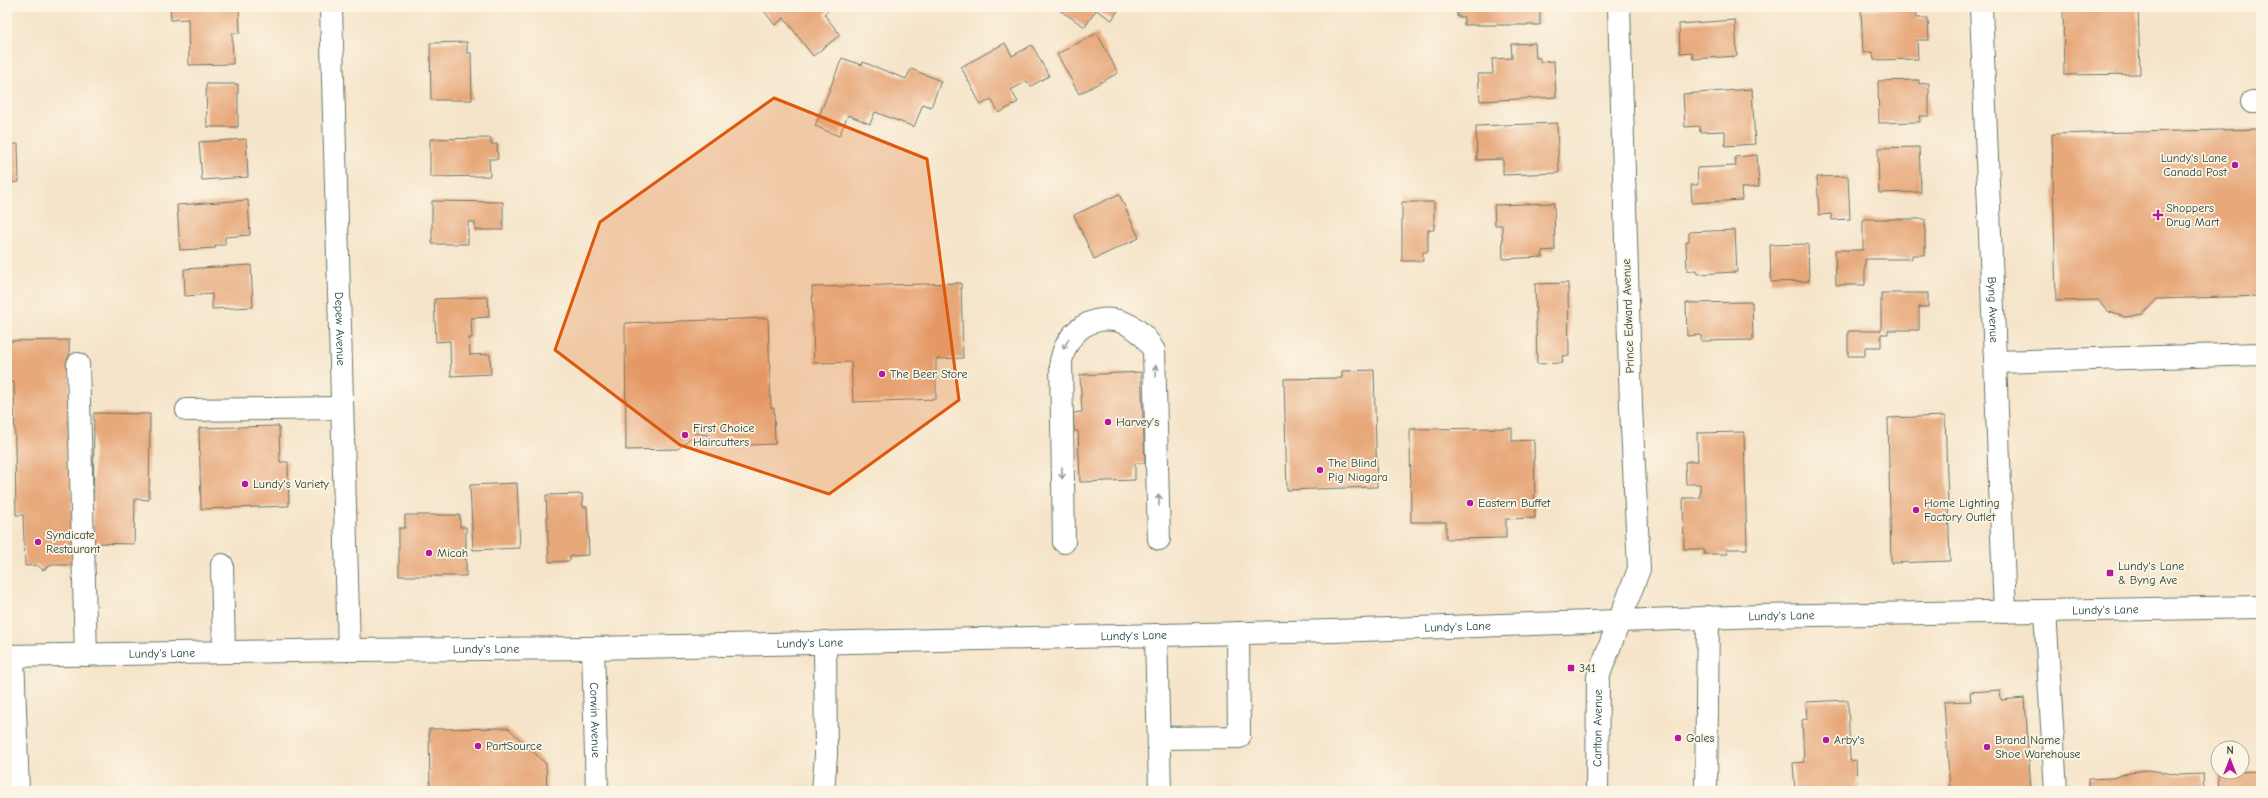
<svg xmlns="http://www.w3.org/2000/svg" width="2268" height="798" font-family="'Comic Neue',sans-serif">
	<rect width="100%" height="100%" fill="#fcf5e5"/>
	<filter id="ink" filterUnits="userSpaceOnUse"><feTurbulence type="fractalNoise" baseFrequency=".025" numOctaves="2"/><feDisplacementMap in="SourceGraphic" scale="8" xChannelSelector="R" yChannelSelector="G"/><feConvolveMatrix kernelMatrix="1 2 1 2 8 2 1 2 1" color-interpolation-filters="sRGB"/></filter>
	<filter id="wash" filterUnits="userSpaceOnUse"><feTurbulence type="fractalNoise" baseFrequency=".012" numOctaves="4" result="noise"/><feDisplacementMap in="SourceGraphic" scale="16" xChannelSelector="R" yChannelSelector="G"/><feGaussianBlur stdDeviation="0.9" result="paint"/><feColorMatrix in="noise" values="0 0 0 0 0 0 0 0 0 0 0 0 0 0 0 0 0 1.4 0 .05"/><feComposite in="paint" operator="in"/></filter>
	<g filter="url(#wash)">
		<rect width="100%" height="100%" fill="#f5e4c9"/>
		<g id="blocks">
			<g fill="#e7a87a">
				<path d="M 170,7 L 239,7 L 240,33 L 232,33 L 233,64 L 189,65 L 188,19 L 171,20 Z"/>
				<path d="M 761,7 L 828,7 L 830,9 L 824,14 L 840,35 L 813,56 L 784,18 L 775,25 Z"/>
				<path d="M 1055,7 L 1120,7 L 1112,20 L 1096,10 L 1085,27 Z"/>
				<path d="M 1457,7 L 1540,7 L 1540,25 L 1464,25 L 1464,17 L 1457,17 Z"/>
				<path d="M 2063,7 L 2138,7 L 2140,74 L 2064,75 Z"/>
				<path d="M 1916,8 L 1916,18 L 1928,18 L 1929,40 L 1917,40 L 1918,59 L 1874,60 L 1873,52 L 1863,53 L 1861,10 Z"/>
				<path d="M 1735,20 L 1737,56 L 1693,59 L 1692,52 L 1680,53 L 1679,24 Z"/>
				<path d="M 1097,33 L 1118,73 L 1079,94 L 1057,54 Z"/>
				<path d="M 467,42 L 467,53 L 471,53 L 472,100 L 431,100 L 430,43 Z"/>
				<path d="M 1005,43 L 1012,56 L 1032,45 L 1049,76 L 1031,86 L 1027,81 L 1011,90 L 1018,102 L 999,113 L 991,99 L 981,105 L 961,67 Z"/>
				<path d="M 1535,43 L 1536,58 L 1540,58 L 1540,62 L 1554,61 L 1556,97 L 1480,101 L 1478,74 L 1493,74 L 1492,59 L 1512,58 L 1511,44 Z"/>
				<path d="M 842,58 L 862,65 L 863,62 L 906,79 L 911,69 L 941,81 L 931,107 L 923,104 L 914,127 L 875,112 L 870,124 L 848,115 L 839,136 L 815,126 Z"/>
				<path d="M 1919,80 L 1919,84 L 1929,83 L 1929,116 L 1919,116 L 1920,122 L 1879,123 L 1878,81 Z"/>
				<path d="M 206,84 L 238,84 L 238,127 L 207,127 Z"/>
				<path d="M 1752,89 L 1755,144 L 1725,146 L 1725,131 L 1700,132 L 1699,126 L 1685,127 L 1683,94 Z"/>
				<path d="M 1557,123 L 1559,173 L 1503,175 L 1503,159 L 1477,160 L 1476,126 Z"/>
				<path d="M 2261,129 L 2261,296 L 2157,299 L 2143,314 L 2125,317 L 2109,312 L 2098,300 L 2056,301 L 2052,134 Z"/>
				<path d="M 491,138 L 491,144 L 497,144 L 498,159 L 489,159 L 490,176 L 430,177 L 430,139 Z"/>
				<path d="M 246,139 L 248,177 L 202,180 L 199,142 Z"/>
				<path d="M 18,144 L 19,182 L 7,183 L 7,145 Z"/>
				<path d="M 1919,147 L 1921,192 L 1879,193 L 1878,148 Z"/>
				<path d="M 1757,155 L 1759,187 L 1741,188 L 1742,200 L 1692,203 L 1691,185 L 1698,185 L 1697,168 L 1736,166 L 1735,157 Z"/>
				<path d="M 1848,176 L 1850,219 L 1832,220 L 1831,214 L 1819,215 L 1817,177 Z"/>
				<path d="M 1119,194 L 1139,238 L 1094,259 L 1074,215 Z"/>
				<path d="M 248,200 L 250,235 L 225,237 L 225,245 L 215,245 L 216,248 L 180,250 L 177,205 Z"/>
				<path d="M 432,201 L 503,202 L 503,230 L 475,230 L 475,222 L 468,222 L 468,244 L 432,244 Z"/>
				<path d="M 1402,202 L 1434,202 L 1434,230 L 1428,230 L 1428,252 L 1423,252 L 1423,261 L 1402,261 Z"/>
				<path d="M 1554,203 L 1555,250 L 1542,251 L 1543,257 L 1503,259 L 1502,225 L 1495,225 L 1494,205 Z"/>
				<path d="M 1863,219 L 1925,219 L 1925,255 L 1912,255 L 1912,259 L 1865,259 L 1865,285 L 1836,285 L 1835,250 L 1863,250 Z"/>
				<path d="M 1735,230 L 1737,272 L 1697,274 L 1696,270 L 1687,271 L 1686,242 L 1689,241 L 1689,232 Z"/>
				<path d="M 1808,244 L 1809,281 L 1771,282 L 1770,245 Z"/>
				<path d="M 251,265 L 253,307 L 212,309 L 212,294 L 185,296 L 184,269 Z"/>
				<path d="M 961,283 L 963,358 L 936,359 L 936,399 L 853,402 L 851,362 L 814,363 L 812,287 Z"/>
				<path d="M 1568,283 L 1569,356 L 1562,356 L 1563,363 L 1537,364 L 1535,284 Z"/>
				<path d="M 1881,293 L 1928,293 L 1928,307 L 1919,307 L 1919,330 L 1888,330 L 1888,334 L 1881,334 L 1881,347 L 1865,347 L 1865,356 L 1848,356 L 1848,331 L 1881,331 Z"/>
				<path d="M 488,297 L 489,317 L 471,318 L 472,338 L 469,338 L 470,355 L 490,354 L 491,374 L 451,376 L 450,341 L 436,342 L 434,299 Z"/>
				<path d="M 1752,302 L 1753,340 L 1701,341 L 1701,335 L 1687,336 L 1686,303 Z"/>
				<path d="M 768,318 L 771,408 L 774,408 L 775,444 L 724,446 L 708,435 L 696,433 L 678,449 L 626,450 L 625,323 Z"/>
				<path d="M 69,340 L 73,565 L 51,565 L 43,570 L 37,565 L 25,566 L 23,515 L 16,515 L 14,382 L 7,382 L 7,341 Z"/>
				<path d="M 1374,370 L 1377,487 L 1287,490 L 1284,379 L 1342,378 L 1342,371 Z"/>
				<path d="M 1141,372 L 1145,463 L 1135,463 L 1135,480 L 1080,482 L 1078,431 L 1074,431 L 1073,413 L 1082,412 L 1080,375 Z"/>
				<path d="M 94,413 L 150,414 L 149,500 L 135,499 L 134,544 L 93,543 Z"/>
				<path d="M 1945,416 L 1950,561 L 1891,563 L 1888,418 Z"/>
				<path d="M 279,426 L 280,462 L 288,462 L 289,506 L 201,509 L 199,428 Z"/>
				<path d="M 1512,428 L 1512,441 L 1534,440 L 1535,518 L 1506,519 L 1506,538 L 1446,539 L 1446,522 L 1411,522 L 1410,429 Z"/>
				<path d="M 1744,432 L 1747,549 L 1727,549 L 1728,554 L 1704,554 L 1704,549 L 1684,549 L 1683,498 L 1700,498 L 1700,484 L 1686,484 L 1685,462 L 1698,461 L 1697,433 Z"/>
				<path d="M 517,483 L 520,548 L 473,550 L 470,485 Z"/>
				<path d="M 582,494 L 583,507 L 587,507 L 589,555 L 570,556 L 570,561 L 549,562 L 546,495 Z"/>
				<path d="M 405,515 L 460,515 L 460,527 L 466,527 L 466,576 L 399,576 L 399,528 L 405,528 Z"/>
				<path d="M 2000,690 L 2001,700 L 2025,698 L 2031,791 L 1950,791 L 1944,702 L 1971,701 L 1970,692 Z"/>
				<path d="M 1848,700 L 1850,761 L 1856,760 L 1857,791 L 1795,791 L 1793,763 L 1804,762 L 1802,720 L 1807,719 L 1806,702 Z"/>
				<path d="M 508,728 L 546,764 L 547,791 L 430,791 L 429,729 Z"/>
				<path d="M 2149,770 L 2178,775 L 2203,774 L 2204,791 L 2088,791 L 2088,779 L 2113,778 L 2130,772 Z"/>
				<path d="M 2261,771 L 2261,791 L 2219,791 L 2218,773 Z"/>
			</g>
		</g>
	</g>
	<g filter="url(#ink)">
		<use href="#blocks" fill-opacity="0" stroke="#6a7768" stroke-width="1"/>
		<g fill="none" stroke-linecap="round" stroke-linejoin="round">
			<g stroke="#6a7768" stroke-width="24">
				<g id="minor">
					<path id="s1" d="M 331,7 L 349,650"/>
					<path id="s2" d="M 1981,7 L 2005,612"/>
					<path d="M 2252,102 L 2261,102"/>
					<path d="M 1996,362 L 2261,354"/>
					<path d="M 78,364 L 86,655"/>
					<path d="M 187,410 L 342,408"/>
					<path d="M 1064,542 L 1061,361 C 1072,309 1131,306 1154,351 L 1159,539"/>
					<path d="M 222,565 L 224,652"/>
					<path d="M 2045,611 L 2056,791"/>
					<path d="M 1156,635 L 1160,791"/>
					<path id="s3" d="M 593,648 L 597,791"/>
					<path d="M 13,656 L 18,791"/>
					<path d="M 1159,738 L 1239,737 L 1238,633"/>
					<path d="M 823,791 L 826,755 L 825,642"/>
					<path id="s4" d="M 1597,791 L 1598,677 L 1639,569 L 1631,406 L 1619,7"/>
					<path d="M 1706,791 L 1708,617"/>
				</g>
			</g>
			<g stroke="#6a7768" stroke-width="24">
				<g id="major">
					<path id="s5" d="M 7,656 L 349,650 L 593,648 L 1333,631 L 1761,616 L 2261,607"/>
				</g>
			</g>
			<use href="#minor" stroke="#fff" stroke-width="22"/>
			<use href="#major" stroke="#fff" stroke-width="22"/>
		</g>
		<defs><path id="oneway-shaft" d="M-6 0H5M1.5-3L5.5 0L1.5 3" fill="none" stroke-width="1.6" stroke-linecap="round" stroke-linejoin="round"/></defs>
		<g stroke="#8f9e9a">
			<use href="#oneway-shaft" transform="translate(1066 344) rotate(118)"/>
			<use href="#oneway-shaft" transform="translate(1156 371) rotate(-91)"/>
			<use href="#oneway-shaft" transform="translate(1062 473) rotate(89)"/>
			<use href="#oneway-shaft" transform="translate(1159 500) rotate(-91)"/>
		</g>
	</g>
	<path fill="#de580e" fill-opacity="0.2" stroke="#de580e" stroke-width="3" stroke-linejoin="round" d="M 774,98 L 927,159 L 959,400 L 829,494 L 680,445 L 555,350 L 600,222 Z"/>
	<g fill="#b5179e" stroke="#fcf5e5" stroke-width="1.5">
		<circle cx="2235" cy="165" r="4"/>
		<path d="M2156 209h4v4h4v4h-4v4h-4v-4h-4v-4h4z"/>
		<circle cx="882" cy="374" r="4"/>
		<circle cx="1108" cy="422" r="4"/>
		<circle cx="685" cy="435" r="4"/>
		<circle cx="1320" cy="470" r="4"/>
		<circle cx="245" cy="484" r="4"/>
		<circle cx="1470" cy="503" r="4"/>
		<circle cx="1916" cy="510" r="4"/>
		<circle cx="38" cy="542" r="4"/>
		<circle cx="429" cy="553" r="4"/>
		<rect x="2106" y="569" width="8" height="8" rx="2"/>
		<rect x="1567" y="664" width="8" height="8" rx="2"/>
		<circle cx="1678" cy="738" r="4"/>
		<circle cx="1826" cy="740" r="4"/>
		<circle cx="478" cy="746" r="4"/>
		<circle cx="1987" cy="747" r="4"/>
	</g>
	<g text-anchor="middle" dominant-baseline="central" stroke-width="3.5" stroke-linejoin="round" paint-order="stroke">
		<g font-size="12" fill="#1f3d34" stroke="#fcf5e5" text-anchor="start">
			<text x="2227" y="158" text-anchor="end">Lundy's Lane<tspan x="2227" dy="14">Canada Post</tspan></text>
			<text x="2166" y="208">Shoppers<tspan x="2166" dy="14">Drug Mart</tspan></text>
			<text x="890" y="374">The Beer Store</text>
			<text x="1116" y="422">Harvey's</text>
			<text x="693" y="428">First Choice<tspan x="693" dy="14">Haircutters</tspan></text>
			<text x="1328" y="463">The Blind<tspan x="1328" dy="14">Pig Niagara</tspan></text>
			<text x="253" y="484">Lundy's Variety</text>
			<text x="1478" y="503">Eastern Buffet</text>
			<text x="1924" y="503">Home Lighting<tspan x="1924" dy="14">Factory Outlet</tspan></text>
			<text x="46" y="535">Syndicate<tspan x="46" dy="14">Restaurant</tspan></text>
			<text x="437" y="553">Micah</text>
			<text x="2118" y="566">Lundy's Lane<tspan x="2118" dy="14">&amp; Byng Ave</tspan></text>
			<text x="1579" y="668">341</text>
			<text x="1686" y="738">Gales</text>
			<text x="1834" y="740">Arby's</text>
			<text x="1995" y="740">Brand Name<tspan x="1995" dy="14">Shoe Warehouse</tspan></text>
			<text x="486" y="746">PartSource</text>
		</g>
		<g font-size="12" fill="#1f3d34" stroke="#fcf5e5">
			<text stroke="none"><textPath href="#s2" startOffset="303">Byng Avenue</textPath></text>
			<text transform="translate(1628 316) rotate(-92)">Prince Edward Avenue</text>
			<text stroke="none"><textPath href="#s1" startOffset="322">Depew Avenue</textPath></text>
			<text stroke="none"><textPath href="#s5" startOffset="2099">Lundy's Lane</textPath></text>
			<text stroke="none"><textPath href="#s5" startOffset="1775">Lundy's Lane</textPath></text>
			<text stroke="none"><textPath href="#s5" startOffset="1451">Lundy's Lane</textPath></text>
			<text stroke="none"><textPath href="#s5" startOffset="1127">Lundy's Lane</textPath></text>
			<text stroke="none"><textPath href="#s5" startOffset="803">Lundy's Lane</textPath></text>
			<text stroke="none"><textPath href="#s5" startOffset="479">Lundy's Lane</textPath></text>
			<text stroke="none"><textPath href="#s5" startOffset="155">Lundy's Lane</textPath></text>
			<text stroke="none"><textPath href="#s3" startOffset="72">Corwin Avenue</textPath></text>
			<text stroke="none"><textPath href="#s4" startOffset="63">Carlton Avenue</textPath></text>
		</g>
	</g>
	<rect width="2268" height="798" fill="none" stroke="#fcf5e5" stroke-width="24"/>
	<g transform="translate(2230 760)"><circle r="19" fill="#fcf5e5" stroke="#a4ab9e"/>
	<path d="M0-3L7 15L0 10L-7 15Z" fill="#b5179e"/>
	<text y="-6" font-size="11" font-weight="bold" text-anchor="middle" fill="#1f3d34">N</text>
	</g>
</svg>
